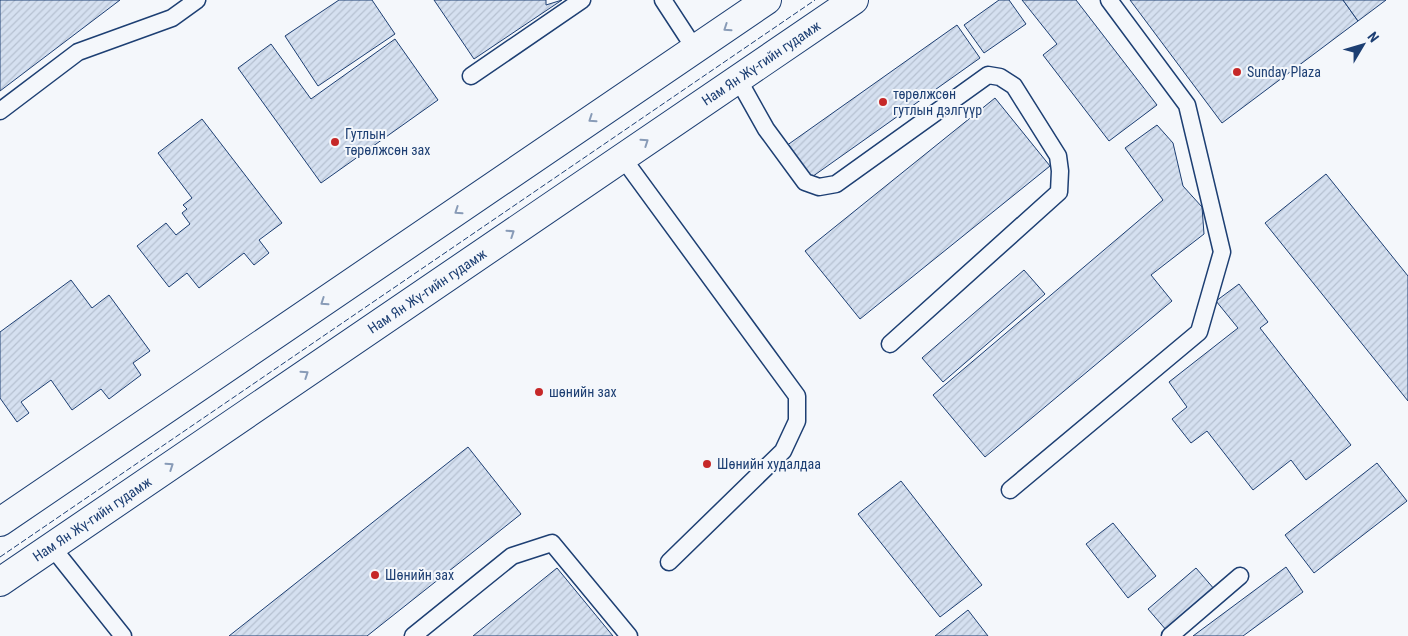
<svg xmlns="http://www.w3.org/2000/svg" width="1408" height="636" font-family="'Roboto Condensed',sans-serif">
	<defs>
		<pattern id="building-hatch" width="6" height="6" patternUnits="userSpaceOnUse" patternTransform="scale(1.25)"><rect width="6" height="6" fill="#d5e0f0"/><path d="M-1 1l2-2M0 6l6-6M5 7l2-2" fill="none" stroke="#b6c1d1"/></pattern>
	</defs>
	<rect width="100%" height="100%" fill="#f4f7fb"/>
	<g fill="url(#building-hatch)" stroke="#1d3f73">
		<path d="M 0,0 L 120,0 L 0,91 Z"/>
		<path d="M 339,0 L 372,0 L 395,34 L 318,86 L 285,36 Z"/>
		<path d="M 434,0 L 546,0 L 546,5 L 562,0 L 474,59 Z"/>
		<path d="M 999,0 L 1009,0 L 1026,24 L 984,53 L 964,25 Z"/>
		<path d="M 1022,0 L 1076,0 L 1157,105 L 1109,141 L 1043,55 L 1057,44 Z"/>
		<path d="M 1130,0 L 1343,0 L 1358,21 L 1222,123 Z"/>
		<path d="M 1343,0 L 1386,0 L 1358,21 Z"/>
		<path d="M 957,25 L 980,58 L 809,179 L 786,146 Z"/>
		<path d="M 395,39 L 438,100 L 321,183 L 238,68 L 271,44 L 311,99 Z"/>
		<path d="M 995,98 L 1050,166 L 860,319 L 805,251 Z"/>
		<path d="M 202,119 L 282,223 L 259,240 L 269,253 L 254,265 L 244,253 L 199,288 L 187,273 L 169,287 L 137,246 L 166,223 L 176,235 L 190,224 L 182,213 L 187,209 L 183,205 L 192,198 L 158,153 Z"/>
		<path d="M 1157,125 L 1173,143 L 1183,186 L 1202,207 L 1204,234 L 1151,275 L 1172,301 L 985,457 L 933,395 L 1163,200 L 1125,148 Z"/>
		<path d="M 1326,174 L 1408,276 L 1408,401 L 1265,223 Z"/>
		<path d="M 1024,270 L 1045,294 L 943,382 L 922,358 Z"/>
		<path d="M 71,280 L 92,308 L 109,295 L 150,351 L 133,363 L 141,375 L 109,399 L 101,389 L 72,410 L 51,380 L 21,402 L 29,413 L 17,422 L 0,398 L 0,332 Z"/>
		<path d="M 1239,284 L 1268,322 L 1260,328 L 1351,445 L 1306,480 L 1291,460 L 1253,490 L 1207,431 L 1191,443 L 1172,419 L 1187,407 L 1169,382 L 1238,328 L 1216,301 Z"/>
		<path d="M 468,447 L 521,514 L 367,636 L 229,636 Z"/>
		<path d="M 1377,463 L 1407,501 L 1314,573 L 1285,535 Z"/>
		<path d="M 901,481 L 982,585 L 940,617 L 858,514 Z"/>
		<path d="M 1113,523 L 1156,576 L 1128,598 L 1086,544 Z"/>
		<path d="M 1286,567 L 1303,592 L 1243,636 L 1193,636 Z"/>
		<path d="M 557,568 L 613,636 L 473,636 Z"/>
		<path d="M 1196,568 L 1215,590 L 1167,631 L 1148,609 Z"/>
		<path d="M 968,610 L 988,636 L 935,636 Z"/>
	</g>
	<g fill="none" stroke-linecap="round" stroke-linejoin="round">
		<g stroke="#1d3f73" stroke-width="19">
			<g id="service">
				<path d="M 663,0 L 695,49"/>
				<path d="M 471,76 L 582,0"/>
				<path d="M 738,79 L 766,129 L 805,182 L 819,187 L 836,184 L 988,75 L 1000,77 L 1014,86 L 1058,156 L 1060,171 L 1059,192 L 890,344"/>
				<path d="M 0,111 L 78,52 L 172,18 L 197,0"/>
				<path d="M 622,157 L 797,396 L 797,421 L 783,451 L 669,562"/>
				<path d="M 1010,490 L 1199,332 L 1222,252 L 1187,105 L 1109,0"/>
				<path d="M 52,547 L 123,636"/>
				<path d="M 413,636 L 512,556 L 552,543 L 629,636"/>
				<path d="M 1170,636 L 1240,576"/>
			</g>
		</g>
		<g stroke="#1d3f73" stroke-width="30">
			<g id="primary">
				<path d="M 0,522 L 767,0"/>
				<path d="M 0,582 L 854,0"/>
			</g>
		</g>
		<use href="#service" stroke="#f4f7fb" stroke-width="16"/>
		<use href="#primary" stroke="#f4f7fb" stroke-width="28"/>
		<path stroke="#1d3f73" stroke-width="1" stroke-dasharray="6 2.5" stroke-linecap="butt" d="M 0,557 L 815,0"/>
	</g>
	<defs><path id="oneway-chevron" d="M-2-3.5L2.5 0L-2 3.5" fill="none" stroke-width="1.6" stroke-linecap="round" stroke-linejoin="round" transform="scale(1.25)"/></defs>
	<g stroke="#889bb7">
		<use href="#oneway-chevron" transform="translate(727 28) rotate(146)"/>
		<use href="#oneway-chevron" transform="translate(592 119) rotate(146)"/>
		<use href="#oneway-chevron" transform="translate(645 142) rotate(-34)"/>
		<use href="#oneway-chevron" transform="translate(458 211) rotate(146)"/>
		<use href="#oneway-chevron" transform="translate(511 233) rotate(-34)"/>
		<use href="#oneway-chevron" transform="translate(324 302) rotate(146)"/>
		<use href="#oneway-chevron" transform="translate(305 374) rotate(-34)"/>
		<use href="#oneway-chevron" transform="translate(170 466) rotate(-34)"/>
	</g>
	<g fill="#c62828" stroke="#f4f7fb" stroke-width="2">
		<circle cx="1237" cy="72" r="5"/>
		<circle cx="883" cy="102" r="5"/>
		<circle cx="335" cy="142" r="5"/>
		<circle cx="539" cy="392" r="5"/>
		<circle cx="707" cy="464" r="5"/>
		<circle cx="375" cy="575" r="5"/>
	</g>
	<g text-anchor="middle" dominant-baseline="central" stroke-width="4" stroke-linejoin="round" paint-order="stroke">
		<g font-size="14" fill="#1d3f73" stroke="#f4f7fb">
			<text transform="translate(761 63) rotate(-34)">Нам Ян Жү-гийн гудамж</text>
			<text transform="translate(427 291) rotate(-34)">Нам Ян Жү-гийн гудамж</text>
			<text transform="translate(92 519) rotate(-34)">Нам Ян Жү-гийн гудамж</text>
		</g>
		<g font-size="14" fill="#1d3f73" stroke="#f4f7fb" text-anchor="start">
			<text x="1247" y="72">Sunday Plaza</text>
			<text x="893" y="94">төрөлжсөн<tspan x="893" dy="16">гутлын дэлгүүр</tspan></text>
			<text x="345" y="134">Гутлын<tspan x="345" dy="16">төрөлжсөн зах</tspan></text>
			<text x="549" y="392">шөнийн зах</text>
			<text x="717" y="464">Шөнийн худалдаа</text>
			<text x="385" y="575">Шөнийн зах</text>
		</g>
	</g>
	<g transform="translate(1363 45) rotate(52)" stroke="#f4f7fb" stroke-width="4" paint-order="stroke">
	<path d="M0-4L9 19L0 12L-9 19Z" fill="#1d3f73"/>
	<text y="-8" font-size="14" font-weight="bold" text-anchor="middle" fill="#1d3f73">N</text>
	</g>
</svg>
